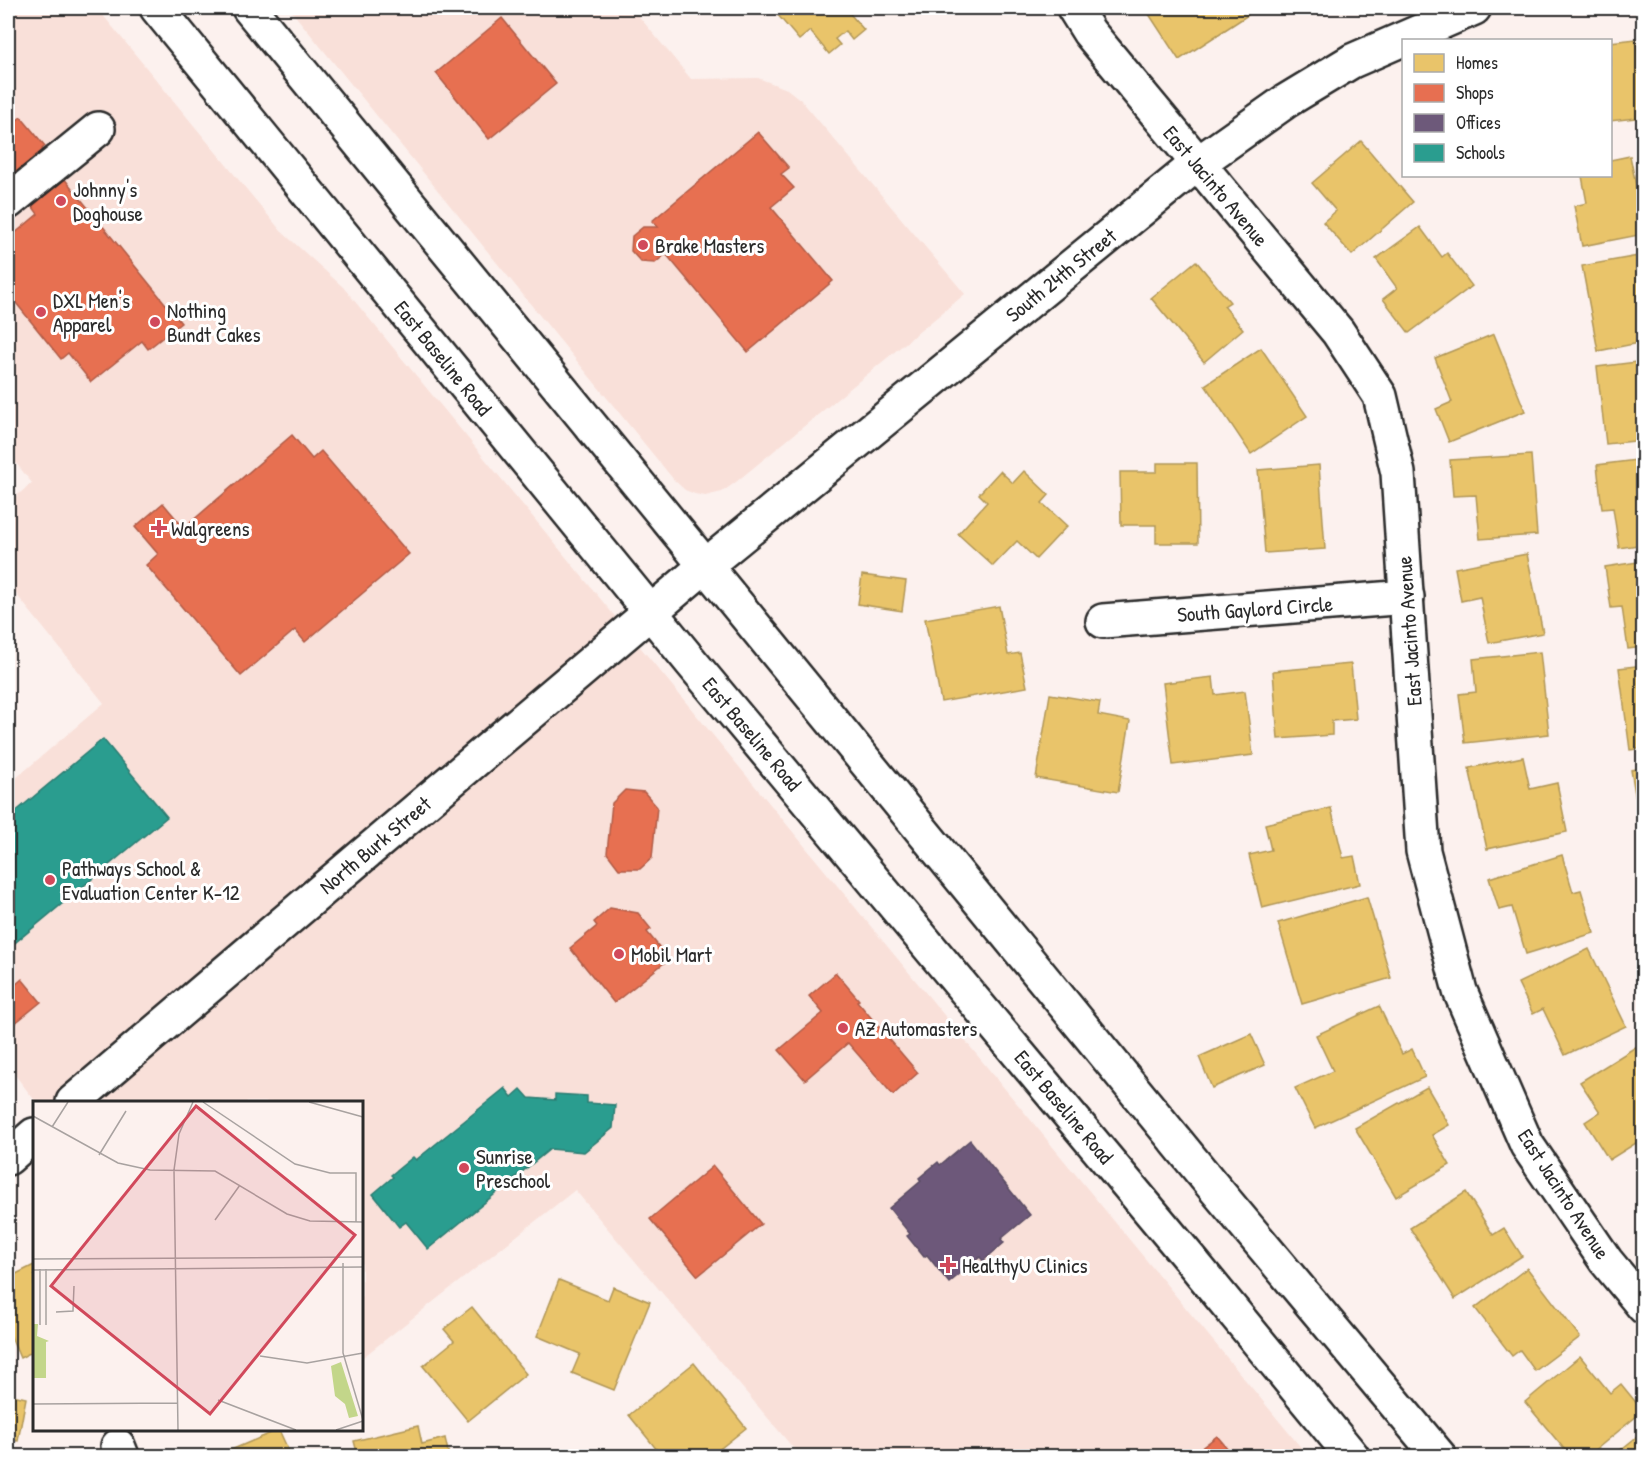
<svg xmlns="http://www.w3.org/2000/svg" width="1651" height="1464" font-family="'Patrick Hand',sans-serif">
	<rect width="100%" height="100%" fill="#fcf1ee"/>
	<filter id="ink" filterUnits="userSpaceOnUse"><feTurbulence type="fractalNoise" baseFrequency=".0167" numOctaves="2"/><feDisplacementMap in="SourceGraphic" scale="12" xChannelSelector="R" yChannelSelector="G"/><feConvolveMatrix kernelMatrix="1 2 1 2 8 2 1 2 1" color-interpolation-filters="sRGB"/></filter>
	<g filter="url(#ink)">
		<g fill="#f9e0d9">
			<path d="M 8,8 L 97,8 L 281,231 L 343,287 L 1308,1456 L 800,1456 L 575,1190 L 362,1358 L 362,1102 L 108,1102 L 94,1086 L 73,1102 L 36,1102 L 8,1066 L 8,785 L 104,703 L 8,584 L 8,503 L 32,483 L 8,453 Z"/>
			<path d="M 289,8 L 632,8 L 691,79 L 758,78 L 787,89 L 801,100 L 965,294 L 736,482 L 722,492 L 705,496 L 695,494 L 685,490 L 674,480 Z"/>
		</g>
		<g fill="#e9c46a" stroke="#b09657" stroke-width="1.5">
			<path d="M 772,8 L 845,8 L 864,30 L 852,40 L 845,31 L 835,39 L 840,45 L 829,54 L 810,31 L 799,40 Z"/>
			<path d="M 1145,8 L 1243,8 L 1248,15 L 1179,60 Z"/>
			<path d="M 1636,39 L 1641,79 L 1644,79 L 1644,117 L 1610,121 L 1610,42 Z"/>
			<path d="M 1361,141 L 1413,202 L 1352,255 L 1323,222 L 1336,211 L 1312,183 Z"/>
			<path d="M 1630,156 L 1639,200 L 1644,199 L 1644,234 L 1582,246 L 1574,206 L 1587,203 L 1582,176 L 1610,176 L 1610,160 Z"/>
			<path d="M 1420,227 L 1442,257 L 1447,253 L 1472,286 L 1409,333 L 1383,299 L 1397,288 L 1376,259 Z"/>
			<path d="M 1644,255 L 1644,342 L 1598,351 L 1582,266 Z"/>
			<path d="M 1196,261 L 1230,302 L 1224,306 L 1243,329 L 1204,362 L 1151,298 Z"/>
			<path d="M 1494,334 L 1525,411 L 1449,442 L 1436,409 L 1452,402 L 1435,358 Z"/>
			<path d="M 1261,348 L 1307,416 L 1251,454 L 1205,385 Z"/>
			<path d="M 1644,361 L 1644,440 L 1606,444 L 1597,367 Z"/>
			<path d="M 1531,455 L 1537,535 L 1480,539 L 1476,495 L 1453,496 L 1450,460 Z"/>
			<path d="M 1644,459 L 1644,544 L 1619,548 L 1613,508 L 1602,509 L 1597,465 Z"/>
			<path d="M 1157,463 L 1197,463 L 1198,543 L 1156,543 L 1156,525 L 1121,525 L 1120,472 L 1157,472 Z"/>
			<path d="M 1319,465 L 1325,549 L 1265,553 L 1258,470 Z"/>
			<path d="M 1000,471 L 1013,483 L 1024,471 L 1049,495 L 1042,503 L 1067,526 L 1036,559 L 1017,541 L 993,566 L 958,534 L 987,502 L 979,494 Z"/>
			<path d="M 1527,554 L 1543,633 L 1489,643 L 1480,597 L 1461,601 L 1455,568 Z"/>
			<path d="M 1644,561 L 1644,647 L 1628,649 L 1622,607 L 1611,608 L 1605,567 Z"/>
			<path d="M 862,575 L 906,581 L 902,611 L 858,604 Z"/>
			<path d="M 999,606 L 1008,655 L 1020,653 L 1027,687 L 941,702 L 925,619 Z"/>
			<path d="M 1540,652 L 1549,734 L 1465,743 L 1459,694 L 1476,692 L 1473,659 Z"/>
			<path d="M 1351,664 L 1356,719 L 1332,721 L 1332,735 L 1278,739 L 1273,671 Z"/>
			<path d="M 1644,665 L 1644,748 L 1630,750 L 1619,668 Z"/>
			<path d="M 1213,677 L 1215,695 L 1245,691 L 1253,755 L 1173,765 L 1163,683 Z"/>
			<path d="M 1050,694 L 1100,702 L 1098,715 L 1130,721 L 1118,792 L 1036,778 Z"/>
			<path d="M 1523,757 L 1530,789 L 1557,783 L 1567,832 L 1487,849 L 1469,768 Z"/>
			<path d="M 1644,768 L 1644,848 L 1631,770 Z"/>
			<path d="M 1331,808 L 1343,858 L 1354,856 L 1360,884 L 1262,908 L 1249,855 L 1271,850 L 1265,824 Z"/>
			<path d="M 1562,855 L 1573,892 L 1581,890 L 1594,933 L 1526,954 L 1512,907 L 1499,910 L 1489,878 Z"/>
			<path d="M 1367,897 L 1391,978 L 1302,1004 L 1278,923 Z"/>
			<path d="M 1589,949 L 1626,1026 L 1565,1055 L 1543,1009 L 1533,1014 L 1518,983 Z"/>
			<path d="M 1379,1006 L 1402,1054 L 1412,1049 L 1425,1077 L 1315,1128 L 1295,1088 L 1333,1071 L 1316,1035 Z"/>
			<path d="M 1251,1034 L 1265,1065 L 1212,1088 L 1199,1057 Z"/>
			<path d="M 1642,1043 L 1644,1045 L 1644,1138 L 1609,1160 L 1585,1122 L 1600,1112 L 1580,1082 Z"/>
			<path d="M 1427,1087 L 1449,1125 L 1432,1135 L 1450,1165 L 1396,1197 L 1355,1128 Z"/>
			<path d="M 1466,1192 L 1493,1235 L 1504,1228 L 1522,1256 L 1455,1299 L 1410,1228 Z"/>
			<path d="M 34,1265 L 34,1351 L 20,1358 L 8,1330 L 8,1278 Z"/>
			<path d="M 1527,1268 L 1580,1337 L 1535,1371 L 1520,1350 L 1512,1356 L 1475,1308 Z"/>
			<path d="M 559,1280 L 608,1300 L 613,1287 L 650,1302 L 614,1390 L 572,1373 L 580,1354 L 537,1336 Z"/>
			<path d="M 472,1307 L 526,1374 L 468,1421 L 423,1366 L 454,1341 L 444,1329 Z"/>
			<path d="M 1580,1356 L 1610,1393 L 1621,1384 L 1643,1411 L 1588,1456 L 1570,1456 L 1525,1402 Z"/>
			<path d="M 694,1363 L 746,1428 L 711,1456 L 651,1456 L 658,1451 L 629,1415 Z"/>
			<path d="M 8,1394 L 26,1398 L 18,1441 L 8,1440 Z"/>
			<path d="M 418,1426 L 422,1444 L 445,1438 L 449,1456 L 358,1456 L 354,1441 Z"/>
			<path d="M 279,1430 L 291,1456 L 217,1456 L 278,1430 Z"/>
			<path d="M 1644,1431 L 1644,1456 L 1613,1456 Z"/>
		</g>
		<g fill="#e76f51" stroke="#af5b46" stroke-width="1.5">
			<path d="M 502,18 L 556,84 L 489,139 L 436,73 Z"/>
			<path d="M 15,116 L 17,120 L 21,117 L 45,146 L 42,149 L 47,154 L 8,193 L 8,122 Z"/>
			<path d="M 758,132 L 789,168 L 781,174 L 794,188 L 771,207 L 833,281 L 748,352 L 666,254 L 655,263 L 641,262 L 631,251 L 632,236 L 643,227 L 658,227 L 652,221 Z"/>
			<path d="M 63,177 L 181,323 L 148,349 L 142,341 L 91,382 L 68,353 L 61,359 L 8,293 L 8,287 L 11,285 L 8,280 L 8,239 L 38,214 L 30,203 Z"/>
			<path d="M 292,435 L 312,459 L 321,451 L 409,554 L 305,642 L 295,630 L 241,676 L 146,565 L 158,554 L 135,527 L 163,503 L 184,528 Z"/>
			<path d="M 625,790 L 644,792 L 657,807 L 652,858 L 640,869 L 619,869 L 607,853 L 612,803 Z"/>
			<path d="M 610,908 L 638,913 L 651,929 L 647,932 L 669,959 L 614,1003 L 570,948 L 597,926 L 594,922 Z"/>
			<path d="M 836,973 L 859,1000 L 857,1001 L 918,1073 L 893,1095 L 848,1043 L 805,1080 L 779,1050 L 823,1013 L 809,996 Z"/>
			<path d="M 22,979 L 41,1002 L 14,1024 L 8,1015 L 8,991 Z"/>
			<path d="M 713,1166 L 761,1224 L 698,1276 L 650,1219 Z"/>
			<path d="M 1217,1436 L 1234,1456 L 1191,1456 Z"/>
		</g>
		<path fill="#6d597a" stroke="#594b62" stroke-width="1.5" d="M 970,1140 L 1030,1215 L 1001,1239 L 1004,1243 L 983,1261 L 980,1257 L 949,1283 L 927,1255 L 924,1257 L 907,1236 L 910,1234 L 889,1208 L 921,1181 L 919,1178 L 938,1162 L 940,1165 Z"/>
		<g fill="#2a9d8f" stroke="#2a7b71" stroke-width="1.5">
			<path d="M 103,739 L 167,817 L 11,946 L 8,941 L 8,818 Z"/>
			<path d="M 505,1088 L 512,1097 L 521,1089 L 529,1098 L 555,1100 L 555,1094 L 587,1096 L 587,1103 L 615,1105 L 613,1128 L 584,1152 L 550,1149 L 428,1249 L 406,1222 L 399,1227 L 373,1194 L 393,1177 L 391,1175 L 413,1157 L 416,1160 Z"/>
		</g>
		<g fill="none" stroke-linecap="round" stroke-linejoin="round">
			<g stroke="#2b2b2b" stroke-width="38">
				<g id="minor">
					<path d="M 1074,8 L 1089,32 L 1338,332 L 1380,396 L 1398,473 L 1423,851 L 1460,991 L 1527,1145 L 1606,1261 L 1644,1307"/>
					<path d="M 8,202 L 98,129"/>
					<path d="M 1103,621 L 1407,597"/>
					<path d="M 73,1102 L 355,862 L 705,566 L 1197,164 L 1286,101 L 1352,61 L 1474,8"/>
					<path d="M 8,1158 L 34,1135"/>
					<path d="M 118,1446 L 122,1456"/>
				</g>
			</g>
			<g stroke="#2b2b2b" stroke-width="38">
				<g id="major">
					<path d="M 157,8 L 692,663 L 1195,1265 L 1352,1456"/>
					<path d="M 249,8 L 1212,1185 L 1439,1456"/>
				</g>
			</g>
			<use href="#minor" stroke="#fff" stroke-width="33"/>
			<use href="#major" stroke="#fff" stroke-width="33"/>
		</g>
	</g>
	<g fill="#d1495b" stroke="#fff" stroke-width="2">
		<circle cx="61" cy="201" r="6"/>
		<circle cx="643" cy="245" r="6"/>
		<circle cx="41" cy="312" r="6"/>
		<circle cx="155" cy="322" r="6"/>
		<path d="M156 519h6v6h6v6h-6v6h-6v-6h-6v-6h6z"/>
		<circle cx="50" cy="880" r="6"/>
		<circle cx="619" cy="954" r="6"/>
		<circle cx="843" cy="1028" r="6"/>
		<circle cx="464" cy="1168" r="6"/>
		<path d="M945 1256h6v6h6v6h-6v6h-6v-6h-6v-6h6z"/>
	</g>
	<g text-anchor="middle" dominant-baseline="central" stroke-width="6" stroke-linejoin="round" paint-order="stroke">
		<g font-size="21" fill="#2b2b2b" stroke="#fff">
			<text transform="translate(1216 186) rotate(50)">East Jacinto Avenue</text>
			<text transform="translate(1061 275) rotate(-39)">South 24th Street</text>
			<text transform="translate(443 358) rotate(51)">East Baseline Road</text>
			<text transform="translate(1255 609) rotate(-4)">South Gaylord Circle</text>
			<text transform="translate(1409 631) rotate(-94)">East Jacinto Avenue</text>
			<text transform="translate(752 734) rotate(50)">East Baseline Road</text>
			<text transform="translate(375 845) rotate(-40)">North Burk Street</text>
			<text transform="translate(1064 1107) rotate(50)">East Baseline Road</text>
			<text transform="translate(1564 1194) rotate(57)">East Jacinto Avenue</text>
		</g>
		<g font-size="21" fill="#2b2b2b" stroke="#fff" text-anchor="start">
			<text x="73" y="189">Johnny's<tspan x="73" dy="24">Doghouse</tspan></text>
			<text x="655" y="245">Brake Masters</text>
			<text x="53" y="300">DXL Men's<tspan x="53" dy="24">Apparel</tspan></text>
			<text x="167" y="310">Nothing<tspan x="167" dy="24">Bundt Cakes</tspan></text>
			<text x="171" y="528">Walgreens</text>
			<text x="62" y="868">Pathways School &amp;<tspan x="62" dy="24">Evaluation Center K-12</tspan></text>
			<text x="631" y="954">Mobil Mart</text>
			<text x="855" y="1028">AZ Automasters</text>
			<text x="476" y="1156">Sunrise<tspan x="476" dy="24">Preschool</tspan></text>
			<text x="962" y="1265">HealthyU Clinics</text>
		</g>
	</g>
	<g transform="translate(33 1101)">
		<rect width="330" height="330" fill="#fcf1ee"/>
		<path d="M 0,223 L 5,223 L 4,235 L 16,240 L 13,241 L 13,277 L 0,277 ZM 308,261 L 325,315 L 316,317 L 312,303 L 302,295 L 298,265 Z" fill="#c3d68a"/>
		<path fill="none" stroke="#a8a2a0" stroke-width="1.5" d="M 170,1 L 262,63 L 297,72 L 323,72 L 323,121M 276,1 L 330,16M 0,15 L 85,62 L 117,69 L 182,70 L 254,113 L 277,120 L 330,121M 19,26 L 35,1M 66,54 L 93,10M 182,119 L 207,84M 0,158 L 330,156M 310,162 L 310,252 L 330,319M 7,168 L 7,224M 13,168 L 13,224M 0,169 L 330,166M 23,211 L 40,210 L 41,185M 227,255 L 274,262 L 330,252M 185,299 L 263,329M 0,303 L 145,302M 145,329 L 141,69 L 146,33 L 160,1M 303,329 L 330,320"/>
		<path fill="#d1495b" fill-opacity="0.15" stroke="#d1495b" stroke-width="3" d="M 163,5 L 322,134 L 177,313 L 18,185 Z"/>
		<rect width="330" height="330" fill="none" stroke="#2b2b2b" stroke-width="3"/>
	</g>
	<rect width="1651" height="1464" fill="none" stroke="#fff" stroke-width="30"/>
	<rect x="15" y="15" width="1621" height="1434" fill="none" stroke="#2b2b2b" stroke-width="2" filter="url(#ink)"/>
	<rect x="1402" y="39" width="210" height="138" fill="#ffffff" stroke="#aaaaaa" stroke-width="1.5"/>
	<rect x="1414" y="54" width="30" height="18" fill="#e9c46a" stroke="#aaaaaa" stroke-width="1.5"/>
	<text x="1456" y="69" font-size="18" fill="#2b2b2b">Homes</text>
	<rect x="1414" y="84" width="30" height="18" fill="#e76f51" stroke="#aaaaaa" stroke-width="1.5"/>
	<text x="1456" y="99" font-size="18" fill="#2b2b2b">Shops</text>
	<rect x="1414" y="114" width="30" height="18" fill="#6d597a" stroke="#aaaaaa" stroke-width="1.5"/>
	<text x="1456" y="129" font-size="18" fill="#2b2b2b">Offices</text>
	<rect x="1414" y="144" width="30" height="18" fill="#2a9d8f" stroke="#aaaaaa" stroke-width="1.5"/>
	<text x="1456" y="159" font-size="18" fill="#2b2b2b">Schools</text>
</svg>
